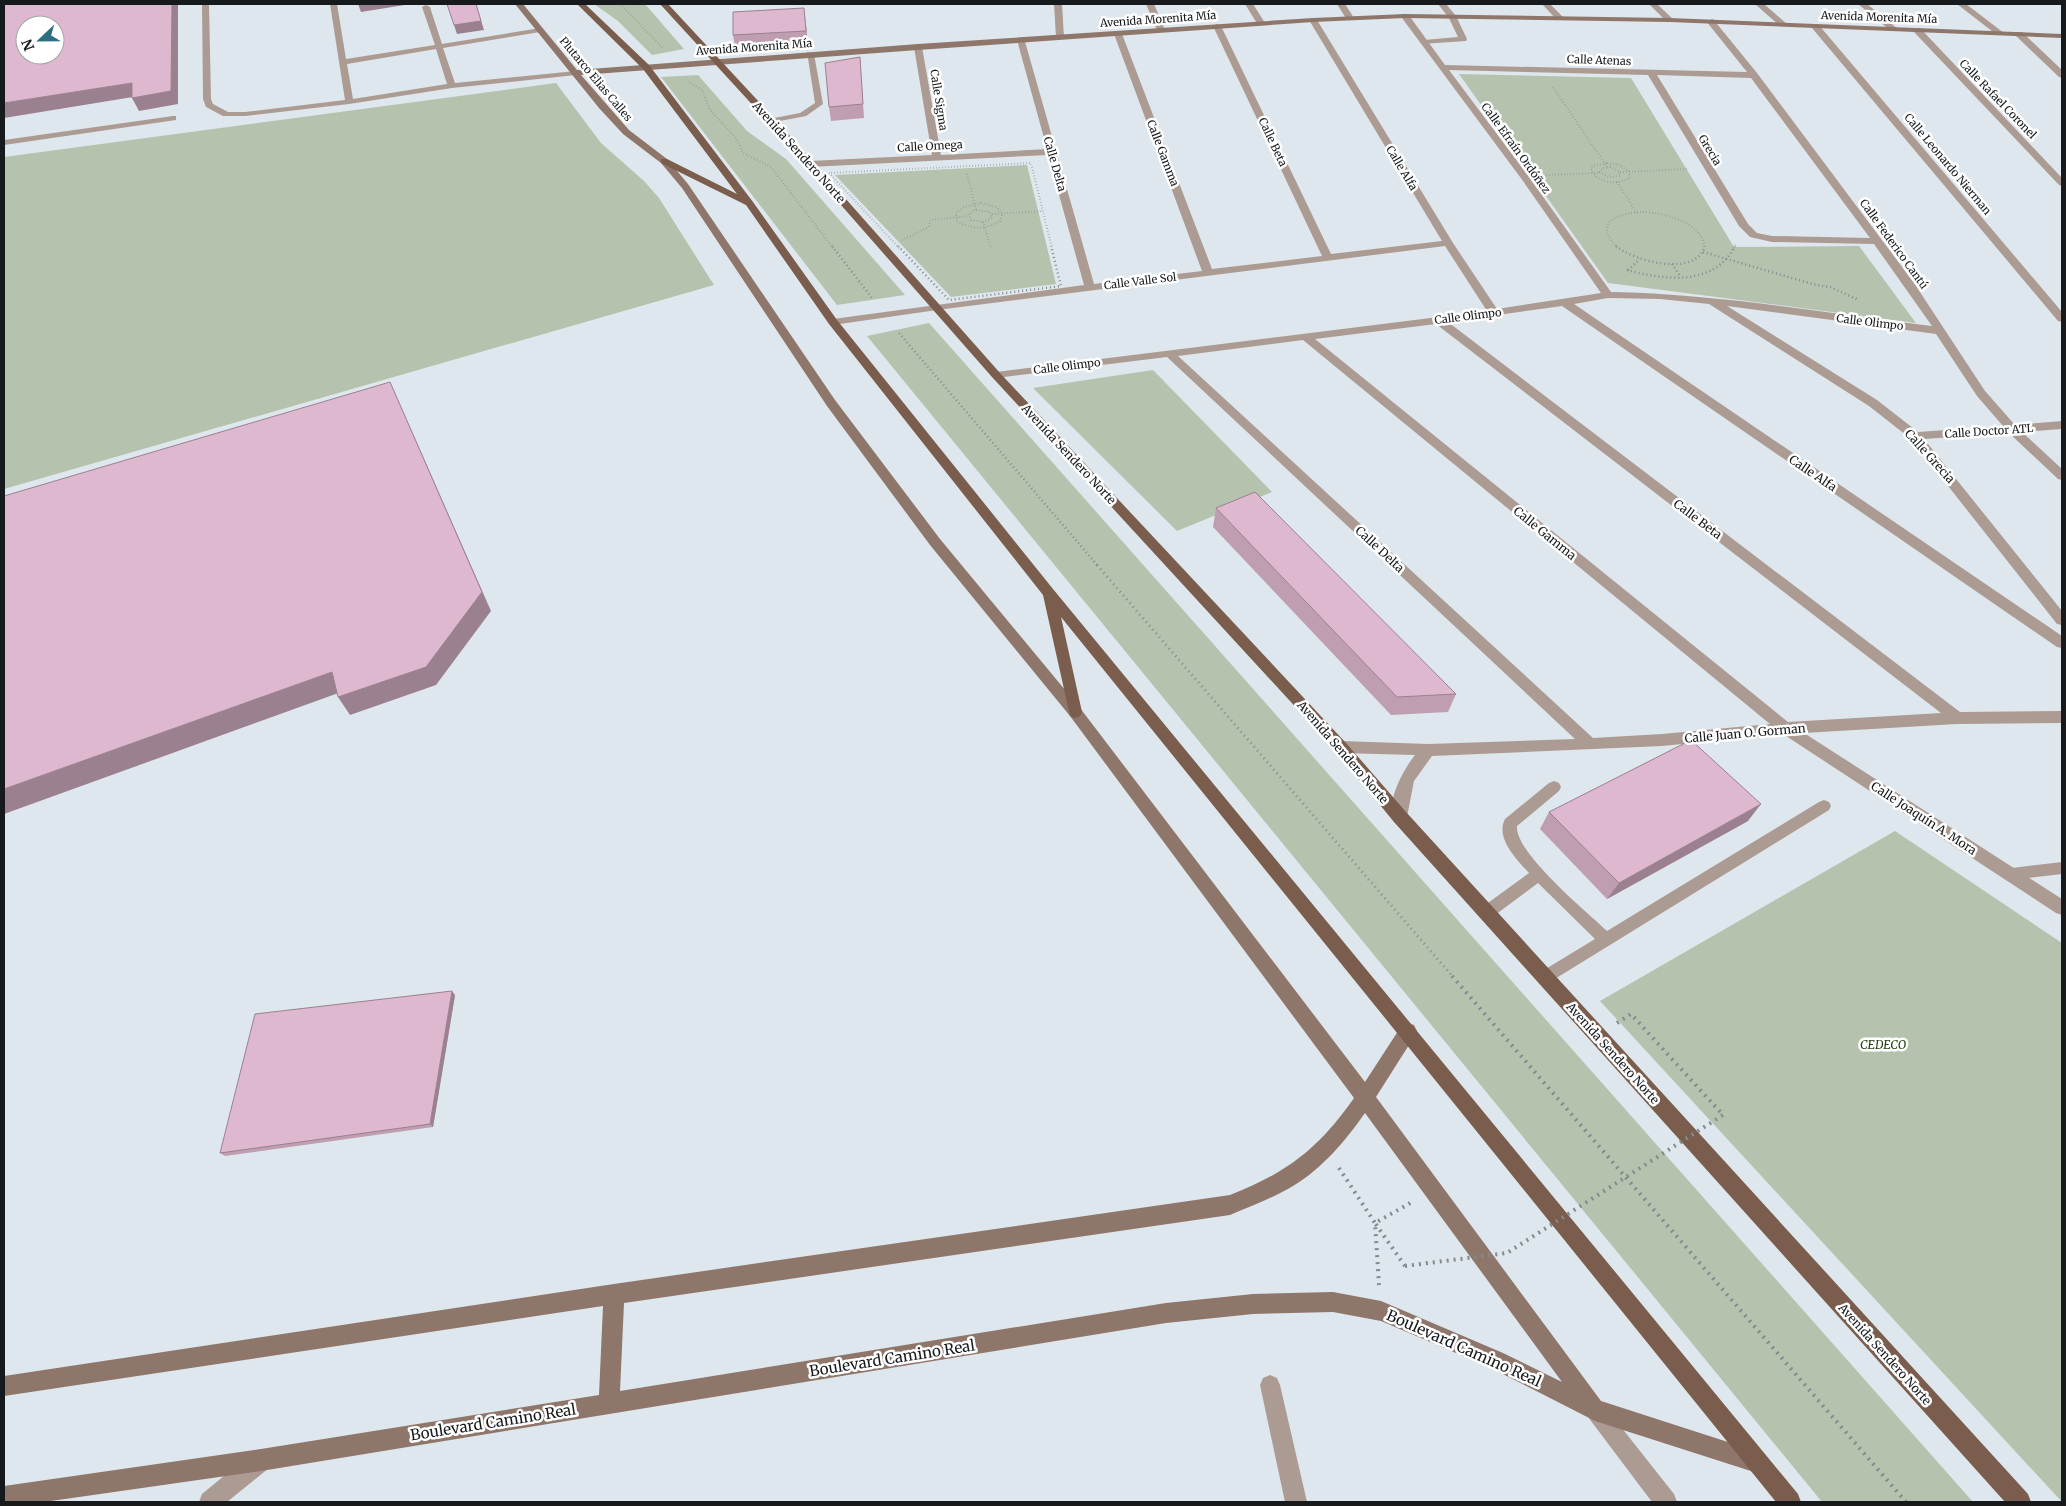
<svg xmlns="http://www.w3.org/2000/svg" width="2066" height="1506" font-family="Merriweather,serif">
	<rect width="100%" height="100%" fill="#dee7ed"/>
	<g fill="#b5c3ae">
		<path d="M 594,4 L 645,4 L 684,49 L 652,55 L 618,21 Z"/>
		<path d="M 1459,74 L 1631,78 L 1734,247 L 1859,246 L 1916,323 L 1608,283 Z"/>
		<path d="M 698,75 L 747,131 L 786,159 L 905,295 L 837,305 L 661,77 Z"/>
		<path d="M 556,83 L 601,143 L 644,181 L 659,198 L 714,285 L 4,489 L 4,157 Z"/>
		<path d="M 1027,165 L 1056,284 L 951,297 L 835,175 Z"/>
		<path d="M 929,323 L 1973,1502 L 1822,1502 L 867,336 Z"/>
		<path d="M 1153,370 L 1272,492 L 1177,531 L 1033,388 Z"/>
		<path d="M 1895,831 L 2062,943 L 2062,1502 L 1600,1001 Z"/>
	</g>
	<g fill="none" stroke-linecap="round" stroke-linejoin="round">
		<g stroke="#848b8f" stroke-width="2" stroke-dasharray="0.5 2.5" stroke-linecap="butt">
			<path d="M 620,4 L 663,48"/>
			<path d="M 688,82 L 702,90 L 710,110 L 736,138 L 743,153 L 771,167 L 833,248"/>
			<path d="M 1553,87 L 1607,167"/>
			<path d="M 1607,163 L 1619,165 L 1629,171 L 1630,178 C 1617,185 1598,184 1591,169 L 1592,166 Z"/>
			<path d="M 1610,167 L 1619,171 L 1620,176 L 1609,177 L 1600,172 L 1603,168 Z"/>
			<path d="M 1620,172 L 1687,169"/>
			<path d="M 967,174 L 976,210"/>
			<path d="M 1546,175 L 1600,173"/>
			<path d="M 1617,182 L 1637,213"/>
			<path d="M 981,203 L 996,207 L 1003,214 L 1000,221 C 986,230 971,230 957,221 L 956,213 L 964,207 Z"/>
			<path d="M 976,210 L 990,212 L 992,218 L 983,222 L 971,220 L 969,214 Z"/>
			<path d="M 992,214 L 1043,211"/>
			<path d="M 983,222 L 991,248"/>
			<path d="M 902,240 L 929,227 L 930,220 L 968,216"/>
			<path d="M 899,248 L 829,173 L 1031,163 L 1052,248"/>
			<path d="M 1617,248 L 1606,232 L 1609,222 C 1619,215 1630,212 1642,212 C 1662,212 1705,223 1704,248"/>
			<path d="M 1734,248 L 1736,244"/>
		</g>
		<g stroke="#848b8f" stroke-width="2.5" stroke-dasharray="1 3" stroke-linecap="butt">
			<path d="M 832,246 L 872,298"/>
			<path d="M 898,246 L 949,300 L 1061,286 L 1051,246"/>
			<path d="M 1616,246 C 1633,261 1696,278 1705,246"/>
			<path d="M 1703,252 L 1816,285 L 1830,287 L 1859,300"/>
			<path d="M 1672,264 L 1681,277"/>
			<path d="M 1627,270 C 1664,280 1714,287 1735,246"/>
			<path d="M 1628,270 L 1640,259"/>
			<path d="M 899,333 L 1098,566"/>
		</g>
		<path stroke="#848b8f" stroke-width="3" stroke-dasharray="1 4" stroke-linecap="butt" d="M 1097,565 L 1453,977"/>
		<g stroke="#848b8f" stroke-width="4" stroke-dasharray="2 5" stroke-linecap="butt">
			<path d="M 1452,976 L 1906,1502"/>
			<path d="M 1617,1023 L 1631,1014 L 1723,1115"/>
			<path d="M 1339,1168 L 1375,1223 L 1379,1285"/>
			<path d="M 1405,1266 L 1375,1223 L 1412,1202"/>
		</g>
		<g fill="#ac9b92" fill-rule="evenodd">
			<path d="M 202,4 L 209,4 L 211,99 L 213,104 L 228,112 L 245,112 L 345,100 L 330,4 L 337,4 L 346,59 L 435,45 L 422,7 L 426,5 L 430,7 L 442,44 L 540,28 L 544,30 L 540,32 L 443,48 L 455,83 L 576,71 L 580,73 L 576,75 L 452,88 L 349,104 L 245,116 L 223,116 L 206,107 L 203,99 ZM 436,49 L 447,84 L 353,99 L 347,64 Z"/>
			<path d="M 1449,14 L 1456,16 L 1467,39 L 1466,41 L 1421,44 L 1420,42 L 1424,40 L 1458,37 L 1448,16 Z"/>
			<path d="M 807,52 L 814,54 L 823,104 L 806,116 L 769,123 L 769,119 L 800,113 L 815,103 Z"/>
			<path d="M 173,116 L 176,116 L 176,120 L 4,145 L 4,140 Z"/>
			<path d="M 1554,781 L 1559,783 L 1561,787 L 1559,791 L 1517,826 C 1515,853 1587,912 1607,931 L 1819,802 L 1824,800 L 1829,802 L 1831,806 L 1829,810 L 1545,985 L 1539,983 L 1537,978 L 1539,973 L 1595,939 L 1538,883 L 1491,918 L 1486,920 L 1481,918 L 1478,913 L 1481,908 L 1529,873 C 1517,860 1495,838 1505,819 L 1549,783 Z"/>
			<path d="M 2062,862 L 2062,874 L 2012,880 L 2007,878 L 2005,874 L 2007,870 L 2012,868 Z"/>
		</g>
		<g fill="#ac9b92" fill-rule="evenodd">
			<path d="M 1054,4 L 1062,4 L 1064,37 L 1060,39 L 1056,37 Z"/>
			<path d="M 1146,4 L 1154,4 L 1165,30 L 1164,32 L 1157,30 Z"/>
			<path d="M 1245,4 L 1253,4 L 1265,23 L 1264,25 L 1258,25 Z"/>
			<path d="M 1337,4 L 1345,4 L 1354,18 L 1353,20 L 1347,20 Z"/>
			<path d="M 1438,4 L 1446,4 L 1456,16 L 1455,18 L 1449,18 Z"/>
			<path d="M 1542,4 L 1550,4 L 1563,17 L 1556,19 Z"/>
			<path d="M 1649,4 L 1657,4 L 1674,20 L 1667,22 Z"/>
			<path d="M 1755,4 L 1764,4 L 1787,24 L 1780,26 Z"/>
			<path d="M 1858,4 L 1867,4 L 1898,29 L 1891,31 Z"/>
			<path d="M 1957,4 L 1966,4 L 2004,33 L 1997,35 Z"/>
			<path d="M 1402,14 L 1408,14 L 1445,65 L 1747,72 L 1706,21 L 1713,19 L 1757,73 L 1914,283 L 1985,391 L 2015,425 L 2062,421 L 2062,429 L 2022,432 L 2062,469 L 2062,480 L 2058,479 L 2009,433 L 1924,439 L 2062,611 L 2062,625 L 2057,624 L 1911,439 L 1869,406 L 1709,304 L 1660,299 L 1608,298 L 1574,304 L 2062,636 L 2062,648 L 2057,647 L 1562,306 L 1448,322 L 1960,712 L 2062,711 L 2062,723 L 1957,724 L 1804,733 L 2062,899 L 2062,915 L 2056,913 L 1783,734 L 1662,746 L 1432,756 L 1414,781 L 1406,822 L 1400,823 L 1394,822 C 1385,803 1403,770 1415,755 L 1341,753 L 1336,751 L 1334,747 L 1336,743 L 1341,741 L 1428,744 L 1575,739 L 1167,357 L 996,378 L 990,375 L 996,372 L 1487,311 L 1445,246 L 937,310 L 833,325 L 828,322 L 833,319 L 1084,285 L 1048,155 L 810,167 L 805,164 L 810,161 L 932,155 L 914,47 L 918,44 L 922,47 L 941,155 L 1047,149 L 1017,40 L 1024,38 L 1094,284 L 1202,271 L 1114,34 L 1118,32 L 1122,34 L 1212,269 L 1322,256 L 1213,26 L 1217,24 L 1221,26 L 1331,254 L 1442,241 L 1309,20 L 1313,18 L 1317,20 L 1453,243 L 1497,309 L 1601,293 L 1523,181 L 1402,18 ZM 1449,70 L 1648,75 L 1739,226 L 1750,237 L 1772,242 L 1874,244 L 1932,326 C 1825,313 1719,294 1611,292 L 1529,177 ZM 1657,75 L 1751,78 L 1870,238 L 1772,236 L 1757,233 L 1748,224 ZM 1727,306 L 1936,334 L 1977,396 L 2003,426 L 1918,432 L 1877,400 ZM 1436,324 L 1941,713 L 1788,722 L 1315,339 ZM 1303,340 L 1770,724 L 1662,734 L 1593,738 L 1178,356 Z"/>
			<path d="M 1812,24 L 1818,24 L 2062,312 L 2062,322 L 2058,321 L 1812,28 Z"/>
			<path d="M 1914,28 L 1920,28 L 2062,178 L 2062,186 L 2059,185 L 1914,32 Z"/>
			<path d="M 2016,32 L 2022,32 L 2062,70 L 2062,78 L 2059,77 L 2016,36 Z"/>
			<path d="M 1270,1375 L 1277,1378 L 1280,1385 L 1307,1502 L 1285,1502 L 1260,1385 L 1263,1378 Z"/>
			<path d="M 1595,1399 L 1602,1403 L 1674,1494 L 1677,1502 L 1652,1502 L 1588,1417 L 1584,1410 L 1588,1403 Z"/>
			<path d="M 261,1449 L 269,1452 L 272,1460 L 269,1468 L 227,1502 L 199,1502 L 202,1494 L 253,1452 Z"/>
		</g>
		<path fill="#8f766a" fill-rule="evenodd" d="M 515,4 L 523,4 L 577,70 L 918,44 L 1313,18 L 1405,14 L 1670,18 L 2062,34 L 2062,38 L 1670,22 L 1405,18 L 1313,22 L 918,50 L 581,75 L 629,130 L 667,159 L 688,184 L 835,400 L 940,539 L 1080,708 L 1365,1082 L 1402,1025 L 1408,1023 L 1414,1025 L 1417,1031 L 1414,1037 L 1376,1097 L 1601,1401 L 1765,1454 L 1768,1462 L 1765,1470 L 1757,1473 L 1595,1421 L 1489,1367 L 1381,1321 L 1333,1312 L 1253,1314 L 1166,1323 L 261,1471 L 44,1502 L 4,1502 L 4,1486 L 261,1449 L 599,1395 L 603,1306 L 4,1396 L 4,1376 L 614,1284 L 1230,1195 C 1288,1172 1318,1149 1354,1098 L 1070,716 L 930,545 L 827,406 L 682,188 L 661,163 L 623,134 L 599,108 ZM 1365,1113 L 1562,1382 L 1503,1353 L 1381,1301 L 1333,1292 L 1253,1294 L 1166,1303 L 620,1391 L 624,1303 L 1230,1215 C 1251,1206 1273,1198 1293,1186 C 1323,1168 1346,1140 1365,1113 Z"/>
		<g fill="#7a5d4d" fill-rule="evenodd">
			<path d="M 577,4 L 585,4 L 649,65 L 753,202 L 837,320 L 1053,589 L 1798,1494 L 1801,1502 L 1776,1502 L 1061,617 L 1082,712 L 1080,716 L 1075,718 L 1070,716 L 1043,595 L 829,324 L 746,205 L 661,163 L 661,159 L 667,159 L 737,194 L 643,69 Z"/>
			<path d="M 660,4 L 668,4 L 775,119 L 1000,373 L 1346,743 L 1406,812 L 2028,1494 L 2031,1502 L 2005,1502 L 1394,822 L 1336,751 L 992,377 L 769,123 Z"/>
		</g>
		<path stroke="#848b8f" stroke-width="4" stroke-dasharray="2 5" stroke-linecap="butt" d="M 1405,1266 L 1507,1253 L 1723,1115"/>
	</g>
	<g fill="#bf9eb1">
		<path d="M 806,25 L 808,48 L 736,52 L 733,35 Z"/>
		<path d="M 860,57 L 864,118 L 831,121 L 829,107 Z"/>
		<path d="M 1216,508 L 1456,694 L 1448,712 L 1391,715 L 1213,527 Z"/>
		<path d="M 1549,812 L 1748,821 L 1607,899 L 1540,829 Z"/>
		<path d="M 455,995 L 433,1127 L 225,1156 L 220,1153 Z"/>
	</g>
	<g fill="#9b8190">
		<path d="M 172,4 L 178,4 L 178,104 L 139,111 L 132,98 Z"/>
		<path d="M 358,4 L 411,4 L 361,12 Z"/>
		<path d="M 476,4 L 484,30 L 457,34 L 454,25 Z"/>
		<path d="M 804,8 L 806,25 L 808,48 L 806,31 Z"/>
		<path d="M 132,83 L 139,96 L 4,118 L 4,103 Z"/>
		<path d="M 390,382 L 491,611 L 436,685 L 350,715 L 338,697 Z"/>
		<path d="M 332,672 L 344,691 L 4,814 L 4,789 Z"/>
		<path d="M 1761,804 L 1748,821 L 1607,899 L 1619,883 Z"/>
		<path d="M 452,991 L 455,995 L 433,1127 L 430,1124 Z"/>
	</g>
	<g fill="#deb8ce" stroke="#9b8190" fill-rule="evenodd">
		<path d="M 4,4 L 172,4 L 171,91 L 132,98 L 132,83 L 4,103 ZM 25,25 L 55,25 L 55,55 L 25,55 Z"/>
		<path d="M 447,4 L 476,4 L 481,21 L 454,25 Z"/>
		<path d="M 804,8 L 806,31 L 733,35 L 733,12 Z"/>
		<path d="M 860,57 L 863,104 L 829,107 L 825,63 Z"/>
		<path d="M 390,382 L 482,592 L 426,667 L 338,697 L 332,672 L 4,789 L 4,496 Z"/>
		<path d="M 1255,492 L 1456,694 L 1397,697 L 1216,508 Z"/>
		<path d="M 1691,740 L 1761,804 L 1619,883 L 1549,812 Z"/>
		<path d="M 452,991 L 430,1124 L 220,1153 L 255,1014 Z"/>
	</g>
	<g text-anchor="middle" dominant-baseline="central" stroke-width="5" stroke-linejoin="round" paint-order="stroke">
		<g font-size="11" fill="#171a1d" stroke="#fff">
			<text transform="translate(1879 17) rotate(2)">Avenida Morenita Mía</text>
			<text transform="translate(1158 19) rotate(-4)">Avenida Morenita Mía</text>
			<text transform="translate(754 47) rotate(-4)">Avenida Morenita Mía</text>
			<text transform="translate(1599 60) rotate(2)">Calle Atenas</text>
			<text transform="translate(596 79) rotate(50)">Plutarco Elias Calles</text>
			<text transform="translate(1998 99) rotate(46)">Calle Rafael Coronel</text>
			<text transform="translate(939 100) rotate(81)">Calle Sigma</text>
			<text transform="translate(1273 142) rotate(65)">Calle Beta</text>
			<text transform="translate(930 146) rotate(-3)">Calle Omega</text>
			<text transform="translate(1516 148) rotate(54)">Calle Efraín Ordóñez</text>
			<text transform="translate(1710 150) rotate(59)">Grecia</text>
			<text transform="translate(1163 153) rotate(69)">Calle Gamma</text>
			<text transform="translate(1055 164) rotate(74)">Calle Delta</text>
			<text transform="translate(1948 164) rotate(50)">Calle Leonardo Nierman</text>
			<text transform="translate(1402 168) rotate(59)">Calle Alfa</text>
			<text transform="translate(1894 244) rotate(54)">Calle Federico Cantú</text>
			<text transform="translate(1140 281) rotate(-7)">Calle Valle Sol</text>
			<text transform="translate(1468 316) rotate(-7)">Calle Olimpo</text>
			<text transform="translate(1870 322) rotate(7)">Calle Olimpo</text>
			<text transform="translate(1067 366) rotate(-7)">Calle Olimpo</text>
			<text transform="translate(1989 431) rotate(-4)">Calle Doctor ATL</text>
		</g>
		<g font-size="12" fill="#171a1d" stroke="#fff">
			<text transform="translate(799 152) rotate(48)">Avenida Sendero Norte</text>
			<text transform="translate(1069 454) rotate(47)">Avenida Sendero Norte</text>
			<text transform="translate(1930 456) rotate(48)">Calle Grecia</text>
			<text transform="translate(1813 473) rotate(34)">Calle Alfa</text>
			<text transform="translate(1698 519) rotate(37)">Calle Beta</text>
			<text transform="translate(1545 533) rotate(39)">Calle Gamma</text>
			<text transform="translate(1380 549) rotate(43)">Calle Delta</text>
			<text transform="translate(1745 733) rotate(-5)">Calle Juan O. Gorman</text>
			<text transform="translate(1343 752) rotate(49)">Avenida Sendero Norte</text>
			<text transform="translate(1924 818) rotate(33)">Calle Joaquín A. Mora</text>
			<text transform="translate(1613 1053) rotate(48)">Avenida Sendero Norte</text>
			<text transform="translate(1885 1354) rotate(48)">Avenida Sendero Norte</text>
		</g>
		<g font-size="12" font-style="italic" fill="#264311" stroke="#fff">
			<text x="1883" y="1044">CEDECO</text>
		</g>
		<g font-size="15" fill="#171a1d" stroke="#fff">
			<text transform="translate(1464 1348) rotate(24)">Boulevard Camino Real</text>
			<text transform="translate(892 1358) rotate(-9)">Boulevard Camino Real</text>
			<text transform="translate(493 1422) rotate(-9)">Boulevard Camino Real</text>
		</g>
	</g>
	<rect width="2066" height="1506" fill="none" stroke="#171a1d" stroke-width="10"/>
	<g transform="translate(40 40) rotate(248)"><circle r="24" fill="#ffffff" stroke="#a2a3a5"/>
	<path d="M0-4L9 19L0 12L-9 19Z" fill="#2d6f82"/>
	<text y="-8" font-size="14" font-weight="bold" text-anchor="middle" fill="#171a1d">N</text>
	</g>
</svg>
